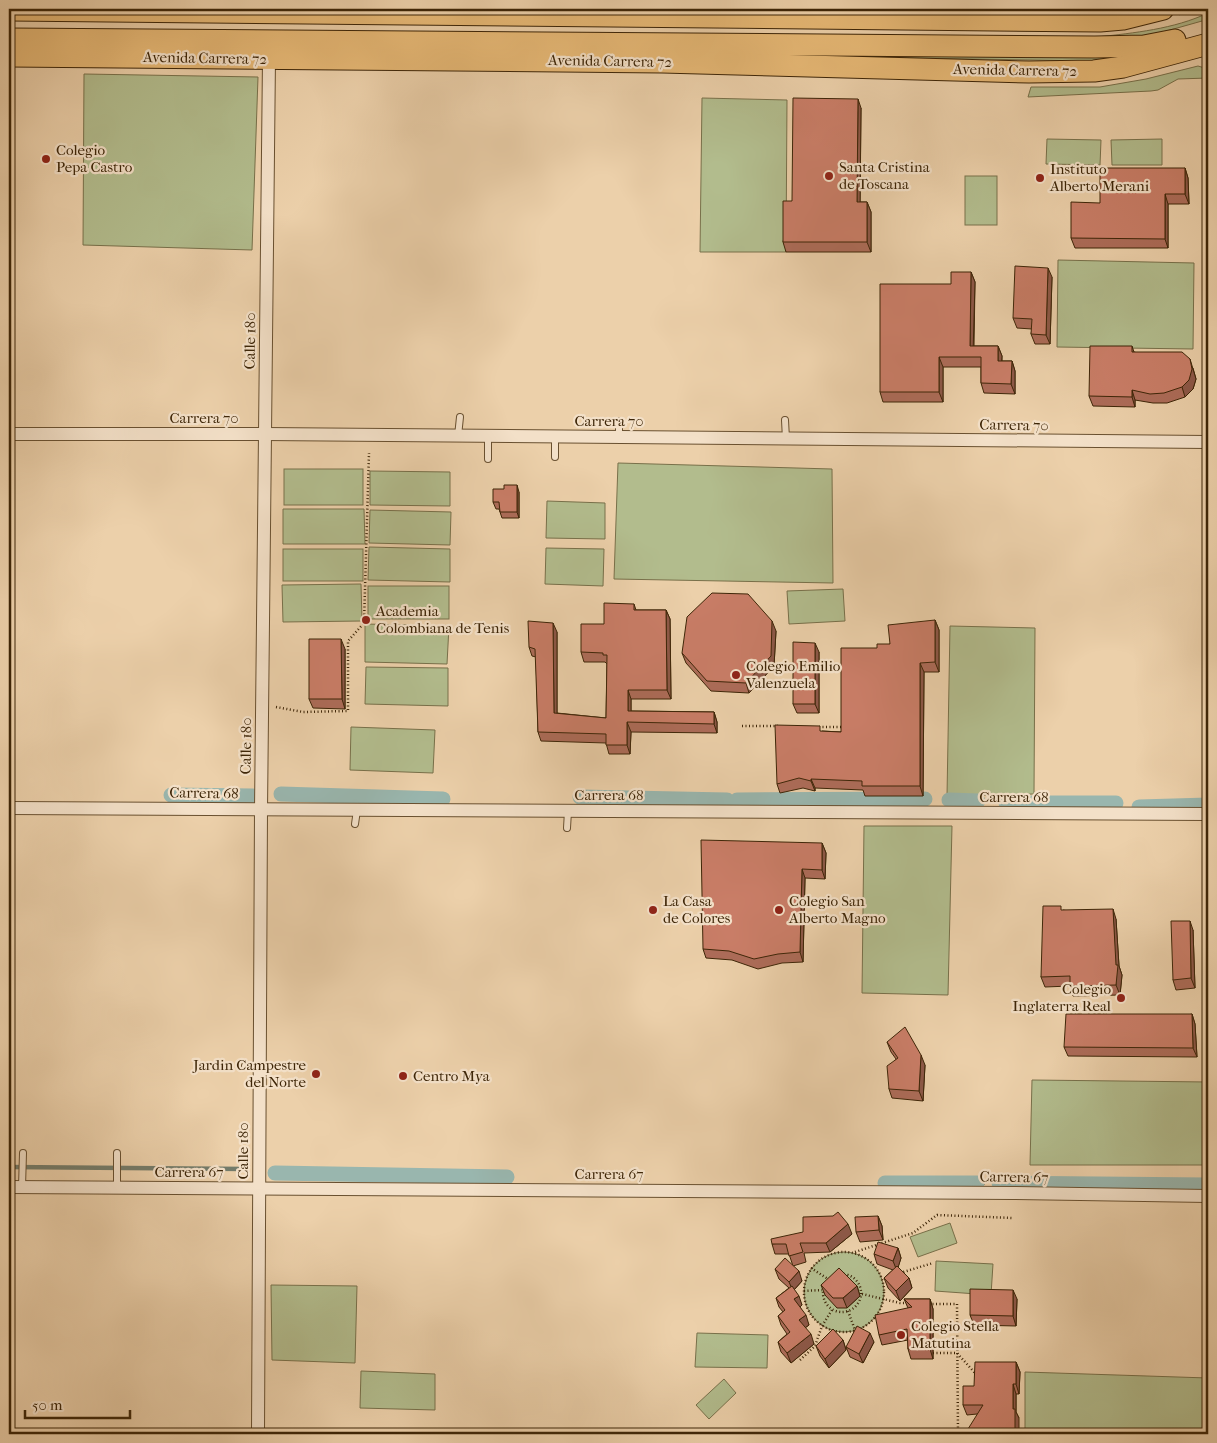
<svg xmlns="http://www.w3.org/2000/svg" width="1217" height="1443" font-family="'IM FELL French Canon',serif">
	<rect width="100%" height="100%" fill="#ecd0aa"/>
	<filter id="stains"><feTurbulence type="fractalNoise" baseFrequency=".004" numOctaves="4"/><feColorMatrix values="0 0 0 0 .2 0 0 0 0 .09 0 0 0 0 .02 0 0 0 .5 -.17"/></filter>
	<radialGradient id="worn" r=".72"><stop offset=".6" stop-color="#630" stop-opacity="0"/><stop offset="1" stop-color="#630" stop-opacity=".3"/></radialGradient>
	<g fill="#b2bc8d" stroke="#78704a">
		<path d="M 1208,13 L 1208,18 L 1202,21 L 1163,32 L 1137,37 L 1097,37 C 1134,33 1174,29 1208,13 Z"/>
		<path d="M 1167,50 L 1093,61 L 622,53 Z"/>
		<path d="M 1198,66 L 1208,69 L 1208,78 L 1178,79 L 1158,90 L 1151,91 L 1028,97 L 1031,87 L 1100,87 L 1146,79 Z"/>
		<path d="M 84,74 L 258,77 L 252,250 L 83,245 Z"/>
		<path d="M 702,98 L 787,100 L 786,252 L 700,252 Z"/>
		<path d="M 1047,139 L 1101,140 L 1100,165 L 1046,164 Z"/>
		<path d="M 1162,139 L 1162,165 L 1112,165 L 1111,140 Z"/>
		<rect x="965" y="176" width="32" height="49"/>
		<path d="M 1058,260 L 1194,263 L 1193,349 L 1057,347 Z"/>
		<path d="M 618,463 L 832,469 L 833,583 L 614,579 Z"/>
		<rect x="284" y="469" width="79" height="36"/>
		<path d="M 370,471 L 450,472 L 450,506 L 370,505 Z"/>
		<path d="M 547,501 L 605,503 L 605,539 L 546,538 Z"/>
		<path d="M 283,509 L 364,509 L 365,544 L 283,544 Z"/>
		<path d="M 370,510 L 451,512 L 450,545 L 369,543 Z"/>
		<path d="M 369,547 L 450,549 L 450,582 L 368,580 Z"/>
		<path d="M 546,548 L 604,549 L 603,586 L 545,584 Z"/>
		<rect x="283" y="549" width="80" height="32"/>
		<path d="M 361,584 L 362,621 L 283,622 L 282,585 Z"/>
		<rect x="368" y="586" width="81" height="33"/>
		<path d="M 843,589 L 845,621 L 789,624 L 787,591 Z"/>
		<path d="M 365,624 L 449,626 L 447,664 L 365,662 Z"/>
		<path d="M 950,626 L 1035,628 L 1034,794 L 947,796 Z"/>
		<path d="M 366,667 L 448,668 L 448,706 L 365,704 Z"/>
		<path d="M 351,727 L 435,730 L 433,773 L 350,770 Z"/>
		<path d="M 864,826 L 952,826 L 948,995 L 862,993 Z"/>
		<path d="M 1032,1080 L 1208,1082 L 1208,1165 L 1030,1165 Z"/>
		<path d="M 950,1223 L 957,1243 L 918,1257 L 910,1237 Z"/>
		<circle cx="844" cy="1292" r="40"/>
		<path d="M 936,1261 L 993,1264 L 991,1295 L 935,1291 Z"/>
		<path d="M 271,1285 L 357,1286 L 355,1363 L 272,1360 Z"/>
		<path d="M 697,1333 L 768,1335 L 767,1368 L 695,1367 Z"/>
		<path d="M 361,1371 L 435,1374 L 435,1410 L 360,1408 Z"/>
		<path d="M 1025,1372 L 1208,1378 L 1208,1434 L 1025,1434 Z"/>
		<path d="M 724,1379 L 736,1393 L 709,1419 L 696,1405 Z"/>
	</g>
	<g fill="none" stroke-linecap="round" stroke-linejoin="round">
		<g stroke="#747c6b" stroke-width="4.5">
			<path d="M 9,1167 L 246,1169"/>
			<path d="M 977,1183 L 983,1183"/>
		</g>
		<g stroke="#99b6ae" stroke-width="15">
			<path d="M 281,794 L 443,799"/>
			<path d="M 171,795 L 253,796"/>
			<path d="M 580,797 L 727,800"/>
			<path d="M 737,800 L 925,799"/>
			<path d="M 949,800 L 978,801"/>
			<path d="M 1006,803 L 1116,803"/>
			<path d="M 1139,807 L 1208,805"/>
			<path d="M 275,1173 L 507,1177"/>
			<path d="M 885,1183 L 977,1183"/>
			<path d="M 999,1183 L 1208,1185"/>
		</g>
		<g stroke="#695030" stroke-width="8">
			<g id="service">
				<path d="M 785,420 L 786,439"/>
				<path d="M 458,436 L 460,417"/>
				<path d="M 488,436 L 488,459"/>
				<path d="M 619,437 L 619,421"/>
				<path d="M 555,457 L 555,437"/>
				<path d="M 355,824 L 357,810"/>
				<path d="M 567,828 L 568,811"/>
				<path d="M 245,1066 L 259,1065"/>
				<path d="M 22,1187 L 23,1153"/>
				<path d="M 117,1188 L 117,1153"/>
			</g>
		</g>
		<g stroke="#695030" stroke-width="14">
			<g id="minor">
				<path d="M 9,434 L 265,434 L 1208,442"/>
				<path d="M 9,808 L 1208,814"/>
				<path d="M 9,1187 L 1013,1193 L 1208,1196"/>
				<path d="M 258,1434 L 261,810 L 269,58"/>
			</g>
		</g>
		<g stroke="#3d2507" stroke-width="23">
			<g id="trunk">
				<path d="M 9,10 L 1100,21 L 1123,19 L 1163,9"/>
				<path d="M 9,39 L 1095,47 L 1144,46 L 1175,40"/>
				<path d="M 9,56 L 662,62 L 1029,72 L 1094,71 L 1123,67 L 1208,44"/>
			</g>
		</g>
		<g stroke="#3d2507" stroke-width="2.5" stroke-dasharray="1 2.5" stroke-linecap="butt">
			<path d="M 1179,14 L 1194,9"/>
			<path d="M 276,707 L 303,712 L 348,711 L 348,641 L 364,623 L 369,453"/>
			<path d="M 742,726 L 778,726"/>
			<path d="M 819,727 L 843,727"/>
			<circle cx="844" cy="1292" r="40"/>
			<path d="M 855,1252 L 913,1233 L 937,1215 L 1013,1218"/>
			<path d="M 811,1268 L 828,1279"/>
			<path d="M 900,1273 L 933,1263"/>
			<circle cx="842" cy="1293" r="19"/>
			<path d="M 804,1291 L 822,1290"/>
			<path d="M 862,1294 L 900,1303 L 908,1303"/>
			<path d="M 929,1304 L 957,1304 L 958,1434"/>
			<path d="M 848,1311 L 855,1330"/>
			<path d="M 933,1353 L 957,1353 L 975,1373"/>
			<path d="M 800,1360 L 815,1346 L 822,1326 L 832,1310"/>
		</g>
		<use href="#service" stroke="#f3e0c8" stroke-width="6"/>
		<use href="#minor" stroke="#f3e0c8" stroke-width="12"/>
		<use href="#trunk" stroke="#e6b875" stroke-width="21"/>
	</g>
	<g fill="#ad6c59" stroke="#3d2507">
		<path d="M 861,108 L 860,202 L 867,202 L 871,212 L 871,252 L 786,252 L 783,242 L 792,201 Z"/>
		<path d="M 1185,168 L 1188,178 L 1189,204 L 1168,204 L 1168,248 L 1075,248 L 1071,238 L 1100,203 Z"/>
		<path d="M 971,272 L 975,282 L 974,346 L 998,346 L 1002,356 L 1002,361 L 1012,361 L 1015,371 L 1015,394 L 984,393 L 981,383 L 981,367 L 943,367 L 943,402 L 883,402 L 880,392 L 951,284 Z"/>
		<path d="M 1052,277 L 1050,344 L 1035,344 L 1031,334 L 1032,329 L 1017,328 L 1013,318 Z"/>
		<path d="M 1132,346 L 1134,352 L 1193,368 L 1196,379 L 1193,389 L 1185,397 L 1167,403 L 1153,403 L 1135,400 L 1135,407 L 1093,406 L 1089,396 Z"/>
		<path d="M 519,492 L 519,518 L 502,518 L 499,509 L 496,509 L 493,502 Z"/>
		<path d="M 634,604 L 636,610 L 666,610 L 670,619 L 671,699 L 631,699 L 631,711 L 714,712 L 717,722 L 717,733 L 631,732 L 630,754 L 609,754 L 606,743 L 541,741 L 538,732 L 536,657 L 532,656 L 529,647 L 557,632 L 557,713 L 606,718 L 607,664 L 605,662 L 584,662 L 581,652 L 604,624 Z"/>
		<path d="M 935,620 L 939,630 L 939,672 L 924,672 L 923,796 L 865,796 L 863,790 L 815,788 L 815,791 L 803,788 L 780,793 L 777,784 L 822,731 L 841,732 L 877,648 L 890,644 Z"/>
		<path d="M 776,631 L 774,666 L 749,693 L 711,691 L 686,663 L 682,653 Z"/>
		<path d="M 345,649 L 345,709 L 313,708 L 309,699 Z"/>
		<path d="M 819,652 L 819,713 L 797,713 L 793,704 Z"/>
		<path d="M 822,843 L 826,853 L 825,879 L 805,878 L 803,962 L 782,963 L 758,969 L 732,960 L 706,958 L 703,949 Z"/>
		<path d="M 1063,910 L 1116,919 L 1119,966 L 1122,975 L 1120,995 L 1073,996 L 1070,986 L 1045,987 L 1041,977 Z"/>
		<path d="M 1193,930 L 1195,988 L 1176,990 L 1173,980 Z"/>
		<path d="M 1192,1014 L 1195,1024 L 1197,1057 L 1068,1056 L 1064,1047 Z"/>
		<path d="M 887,1042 L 925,1065 L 923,1101 L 892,1098 L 889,1089 L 896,1059 L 891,1052 Z"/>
		<path d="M 878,1216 L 882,1226 L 883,1240 L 860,1242 L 856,1232 Z"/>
		<path d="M 852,1234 L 830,1252 L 804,1253 L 806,1262 L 793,1266 L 802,1281 L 794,1290 L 802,1305 L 800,1307 L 809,1325 L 805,1328 L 814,1344 L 791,1363 L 781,1352 L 778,1342 L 787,1334 L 781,1325 L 778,1316 L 783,1312 L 779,1307 L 776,1298 L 789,1288 L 779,1279 L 775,1269 L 793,1266 L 789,1254 L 775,1254 L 772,1244 Z"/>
		<path d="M 898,1248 L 901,1258 L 898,1267 L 909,1278 L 912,1288 L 900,1301 L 888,1288 L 884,1278 L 893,1270 L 877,1264 L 874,1254 Z"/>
		<path d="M 821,1285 L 857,1286 L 860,1296 L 847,1308 L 837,1308 L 825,1295 Z"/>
		<path d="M 904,1299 L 930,1299 L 933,1309 L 933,1359 L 911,1359 L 908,1349 L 908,1340 L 882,1345 L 879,1335 L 908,1308 Z"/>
		<path d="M 1017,1299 L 1016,1326 L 974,1325 L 970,1315 Z"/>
		<path d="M 843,1340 L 846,1350 L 829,1368 L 820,1356 L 816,1346 Z"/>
		<path d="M 874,1342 L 863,1363 L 850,1357 L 846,1347 Z"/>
		<path d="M 1016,1362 L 1020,1372 L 1019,1394 L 1016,1394 L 1016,1412 L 1019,1418 L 977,1414 L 967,1415 L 963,1405 L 974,1386 Z"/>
	</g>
	<g fill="#8d5848" stroke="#3d2507">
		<path d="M 858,99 L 861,108 L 860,212 L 857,202 Z"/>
		<path d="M 1185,168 L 1188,178 L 1189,204 L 1185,194 Z"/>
		<path d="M 1165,194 L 1168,204 L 1168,248 L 1165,239 Z"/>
		<path d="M 867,202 L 871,212 L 871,252 L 867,242 Z"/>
		<path d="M 1048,268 L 1052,277 L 1050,344 L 1046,335 Z"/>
		<path d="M 971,272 L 975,282 L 973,355 L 970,346 Z"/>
		<path d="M 998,346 L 1002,356 L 1001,370 L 998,361 Z"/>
		<path d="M 939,357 L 943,367 L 943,402 L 939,392 Z"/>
		<path d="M 1190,359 L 1196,379 L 1193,389 L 1185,397 L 1182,387 Z"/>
		<path d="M 1012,361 L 1015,371 L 1015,394 L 1011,384 Z"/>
		<path d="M 1132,390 L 1135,400 L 1135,407 L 1132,397 Z"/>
		<path d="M 517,485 L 519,492 L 519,518 L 517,512 Z"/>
		<path d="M 666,610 L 670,619 L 671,699 L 667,690 Z"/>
		<path d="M 935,620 L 939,630 L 939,672 L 935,662 Z"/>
		<path d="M 772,621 L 776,631 L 774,666 L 749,693 L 746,683 Z"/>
		<path d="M 553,623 L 557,632 L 557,722 L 554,713 Z"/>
		<path d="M 341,639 L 345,649 L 345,709 L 342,699 Z"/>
		<path d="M 815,643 L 819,652 L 819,713 L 815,704 Z"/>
		<path d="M 920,663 L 924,672 L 923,796 L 920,786 Z"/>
		<path d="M 628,690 L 631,699 L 631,720 L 628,711 Z"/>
		<path d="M 714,712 L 717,722 L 717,733 L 714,724 Z"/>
		<path d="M 627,722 L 631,732 L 630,754 L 627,745 Z"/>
		<path d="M 811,779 L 815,788 L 815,791 L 811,781 Z"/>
		<path d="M 822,843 L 826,853 L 825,879 L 822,870 Z"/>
		<path d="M 802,869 L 805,878 L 803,962 L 800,952 Z"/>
		<path d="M 1113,909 L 1116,919 L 1119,966 L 1122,975 L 1120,995 L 1116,985 Z"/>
		<path d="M 1190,921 L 1193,930 L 1195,988 L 1191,978 Z"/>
		<path d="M 1192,1014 L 1195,1024 L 1197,1057 L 1193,1048 Z"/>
		<path d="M 921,1055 L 925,1065 L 923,1101 L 919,1091 Z"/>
		<path d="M 878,1216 L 882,1226 L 883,1240 L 879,1230 Z"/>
		<path d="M 848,1224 L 852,1234 L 830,1252 L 826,1243 Z"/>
		<path d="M 898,1248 L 901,1258 L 897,1271 L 893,1261 Z"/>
		<path d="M 799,1271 L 802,1281 L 793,1291 L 789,1282 Z"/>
		<path d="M 909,1278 L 912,1288 L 900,1301 L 896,1291 Z"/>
		<path d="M 857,1286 L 860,1296 L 847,1308 L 843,1298 Z"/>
		<path d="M 1013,1290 L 1017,1299 L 1016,1326 L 1013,1316 Z"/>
		<path d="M 799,1296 L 802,1305 L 798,1309 L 794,1299 Z"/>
		<path d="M 930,1299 L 933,1309 L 933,1359 L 930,1349 Z"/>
		<path d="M 806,1315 L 809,1325 L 802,1330 L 799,1320 Z"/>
		<path d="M 870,1333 L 874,1342 L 863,1363 L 859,1354 Z"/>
		<path d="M 811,1334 L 814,1344 L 791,1363 L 787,1353 Z"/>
		<path d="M 843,1340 L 846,1350 L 829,1368 L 825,1359 Z"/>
		<path d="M 1016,1362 L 1020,1372 L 1019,1394 L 1016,1384 Z"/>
		<path d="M 1013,1384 L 1016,1394 L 1016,1412 L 1019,1418 L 1019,1434 L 1015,1434 L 1013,1409 Z"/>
	</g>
	<g fill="#c97d67" stroke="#3d2507">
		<path d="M 793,98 L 858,99 L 857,202 L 867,202 L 867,242 L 783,242 L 783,201 L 792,201 Z"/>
		<path d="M 1100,168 L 1185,168 L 1185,194 L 1165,194 L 1165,239 L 1071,238 L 1071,202 L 1100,203 Z"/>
		<path d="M 1015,266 L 1048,268 L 1046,335 L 1031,334 L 1032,319 L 1013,318 Z"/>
		<path d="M 951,272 L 971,272 L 970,346 L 998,346 L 998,361 L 1012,361 L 1011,384 L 981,383 L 981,357 L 939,357 L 939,392 L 880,392 L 880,284 L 951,284 Z"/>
		<path d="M 1090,346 L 1132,346 L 1132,352 L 1182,352 L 1190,359 L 1192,369 L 1189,380 L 1182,387 L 1164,393 L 1150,394 L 1132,390 L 1132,397 L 1089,396 Z"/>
		<path d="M 504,485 L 517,485 L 517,512 L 500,512 L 499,502 L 493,502 L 493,489 L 504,489 Z"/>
		<path d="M 712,593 L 748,594 L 772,621 L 771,656 L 746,683 L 707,681 L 682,653 L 687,617 Z"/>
		<path d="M 604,603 L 634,604 L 634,610 L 666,610 L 667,690 L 628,690 L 628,711 L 714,712 L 714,724 L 627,722 L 627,745 L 606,745 L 606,734 L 538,732 L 535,649 L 529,647 L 528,621 L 553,623 L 554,713 L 606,718 L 607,655 L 603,655 L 603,653 L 581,652 L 581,624 L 604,624 Z"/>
		<path d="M 935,620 L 935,662 L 920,663 L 920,786 L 862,786 L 862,781 L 811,779 L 811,781 L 799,778 L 777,784 L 775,725 L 820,726 L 820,731 L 841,732 L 841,648 L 877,648 L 877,644 L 890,644 L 888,625 Z"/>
		<path d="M 309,639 L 341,639 L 342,699 L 309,699 Z"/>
		<path d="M 793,642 L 815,643 L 815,704 L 793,704 Z"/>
		<path d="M 701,840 L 822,843 L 822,870 L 802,869 L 800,952 L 778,954 L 754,959 L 729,951 L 703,949 Z"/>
		<path d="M 1043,906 L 1061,906 L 1061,910 L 1113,909 L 1116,965 L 1118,965 L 1116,985 L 1070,986 L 1070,976 L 1041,977 Z"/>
		<path d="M 1171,921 L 1190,921 L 1191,978 L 1173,980 Z"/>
		<path d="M 1066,1014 L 1192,1014 L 1193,1048 L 1064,1047 Z"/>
		<path d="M 905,1027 L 921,1055 L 919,1091 L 889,1089 L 887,1066 L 898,1058 L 887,1042 Z"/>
		<path d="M 838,1212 L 848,1224 L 826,1243 L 800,1243 L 803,1252 L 789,1256 L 786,1244 L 772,1244 L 771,1239 L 803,1232 L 803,1217 L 833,1216 Z"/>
		<path d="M 878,1216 L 879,1230 L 856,1232 L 855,1217 Z"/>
		<path d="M 878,1242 L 898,1248 L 893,1261 L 874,1254 Z"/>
		<path d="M 785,1258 L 799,1271 L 789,1282 L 775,1269 Z"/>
		<path d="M 897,1266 L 909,1278 L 896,1291 L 884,1278 Z"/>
		<path d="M 839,1268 L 857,1286 L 843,1298 L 833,1298 L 821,1285 Z"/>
		<path d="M 792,1286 L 799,1296 L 794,1299 L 806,1315 L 799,1320 L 811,1334 L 787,1353 L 778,1342 L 790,1332 L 778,1316 L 785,1310 L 776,1298 Z"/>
		<path d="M 970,1289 L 1013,1290 L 1013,1316 L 970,1315 Z"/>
		<path d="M 904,1299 L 930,1299 L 930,1349 L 908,1349 L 907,1329 L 879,1335 L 875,1315 L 912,1307 Z"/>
		<path d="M 857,1326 L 870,1333 L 859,1354 L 846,1347 Z"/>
		<path d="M 833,1329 L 843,1340 L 825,1359 L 816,1346 Z"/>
		<path d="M 975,1362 L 1016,1362 L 1016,1384 L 1013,1384 L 1013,1409 L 1015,1409 L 1015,1434 L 970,1434 L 968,1429 L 983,1405 L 963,1405 L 963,1386 L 974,1386 Z"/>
	</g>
	<g fill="#8f2418" stroke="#f3e0c8" stroke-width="2">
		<circle cx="46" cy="159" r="5"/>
		<circle cx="829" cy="176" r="5"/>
		<circle cx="1040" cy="178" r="5"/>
		<circle cx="366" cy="620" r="5"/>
		<circle cx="736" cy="675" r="5"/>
		<circle cx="653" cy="910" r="5"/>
		<circle cx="779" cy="910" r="5"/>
		<circle cx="1121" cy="998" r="5"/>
		<circle cx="316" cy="1074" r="5"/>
		<circle cx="403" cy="1076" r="5"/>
		<circle cx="901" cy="1335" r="5"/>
	</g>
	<g text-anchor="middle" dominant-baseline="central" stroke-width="4.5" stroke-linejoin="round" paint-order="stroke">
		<g font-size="15" fill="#3d2507" stroke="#f3e0c8">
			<text transform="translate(205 58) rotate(1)">Avenida Carrera 72</text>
			<text transform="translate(610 61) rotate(1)">Avenida Carrera 72</text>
			<text transform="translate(1015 70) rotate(1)">Avenida Carrera 72</text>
			<text transform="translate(250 341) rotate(-89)">Calle 180</text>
			<text x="204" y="418">Carrera 70</text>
			<text x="609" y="421">Carrera 70</text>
			<text transform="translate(1014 425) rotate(1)">Carrera 70</text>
			<text transform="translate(246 746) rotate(-89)">Calle 180</text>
			<text transform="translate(204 793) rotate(1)">Carrera 68</text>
			<text x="609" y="795">Carrera 68</text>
			<text x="1014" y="797">Carrera 68</text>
			<text transform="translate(243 1151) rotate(-90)">Calle 180</text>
			<text x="189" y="1172">Carrera 67</text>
			<text x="609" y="1174">Carrera 67</text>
			<text transform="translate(1014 1177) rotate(1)">Carrera 67</text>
		</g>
		<g font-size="15" fill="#3d2507" stroke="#f3e0c8" text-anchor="start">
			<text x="56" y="150">Colegio<tspan x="56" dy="17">Pepa Castro</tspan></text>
			<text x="839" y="167">Santa Cristina<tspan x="839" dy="17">de Toscana</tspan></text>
			<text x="1050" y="169">Instituto<tspan x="1050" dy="17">Alberto Merani</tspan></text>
			<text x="376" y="611">Academia<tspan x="376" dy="17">Colombiana de Tenis</tspan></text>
			<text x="746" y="666">Colegio Emilio<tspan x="746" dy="17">Valenzuela</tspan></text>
			<text x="663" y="901">La Casa<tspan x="663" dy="17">de Colores</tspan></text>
			<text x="789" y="901">Colegio San<tspan x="789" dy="17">Alberto Magno</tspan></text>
			<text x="1111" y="989" text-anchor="end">Colegio<tspan x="1111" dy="17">Inglaterra Real</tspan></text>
			<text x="306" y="1065" text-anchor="end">Jardin Campestre<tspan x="306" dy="17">del Norte</tspan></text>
			<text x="413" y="1076">Centro Mya</text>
			<text x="911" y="1326">Colegio Stella<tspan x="911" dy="17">Matutina</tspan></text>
		</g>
	</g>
	<rect width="1217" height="1443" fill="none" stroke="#ecd0aa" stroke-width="30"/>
	<rect x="10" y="10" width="1197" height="1423" fill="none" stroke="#3d2507" stroke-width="2.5"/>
	<rect x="15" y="15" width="1187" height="1413" fill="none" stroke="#3d2507"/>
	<path d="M25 1410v8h105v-8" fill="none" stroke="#3d2507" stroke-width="2.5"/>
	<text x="32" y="1410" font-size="15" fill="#3d2507" stroke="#f3e0c8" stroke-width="4" paint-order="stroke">50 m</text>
	<rect width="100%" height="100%" filter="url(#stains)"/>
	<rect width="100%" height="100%" fill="url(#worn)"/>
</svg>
